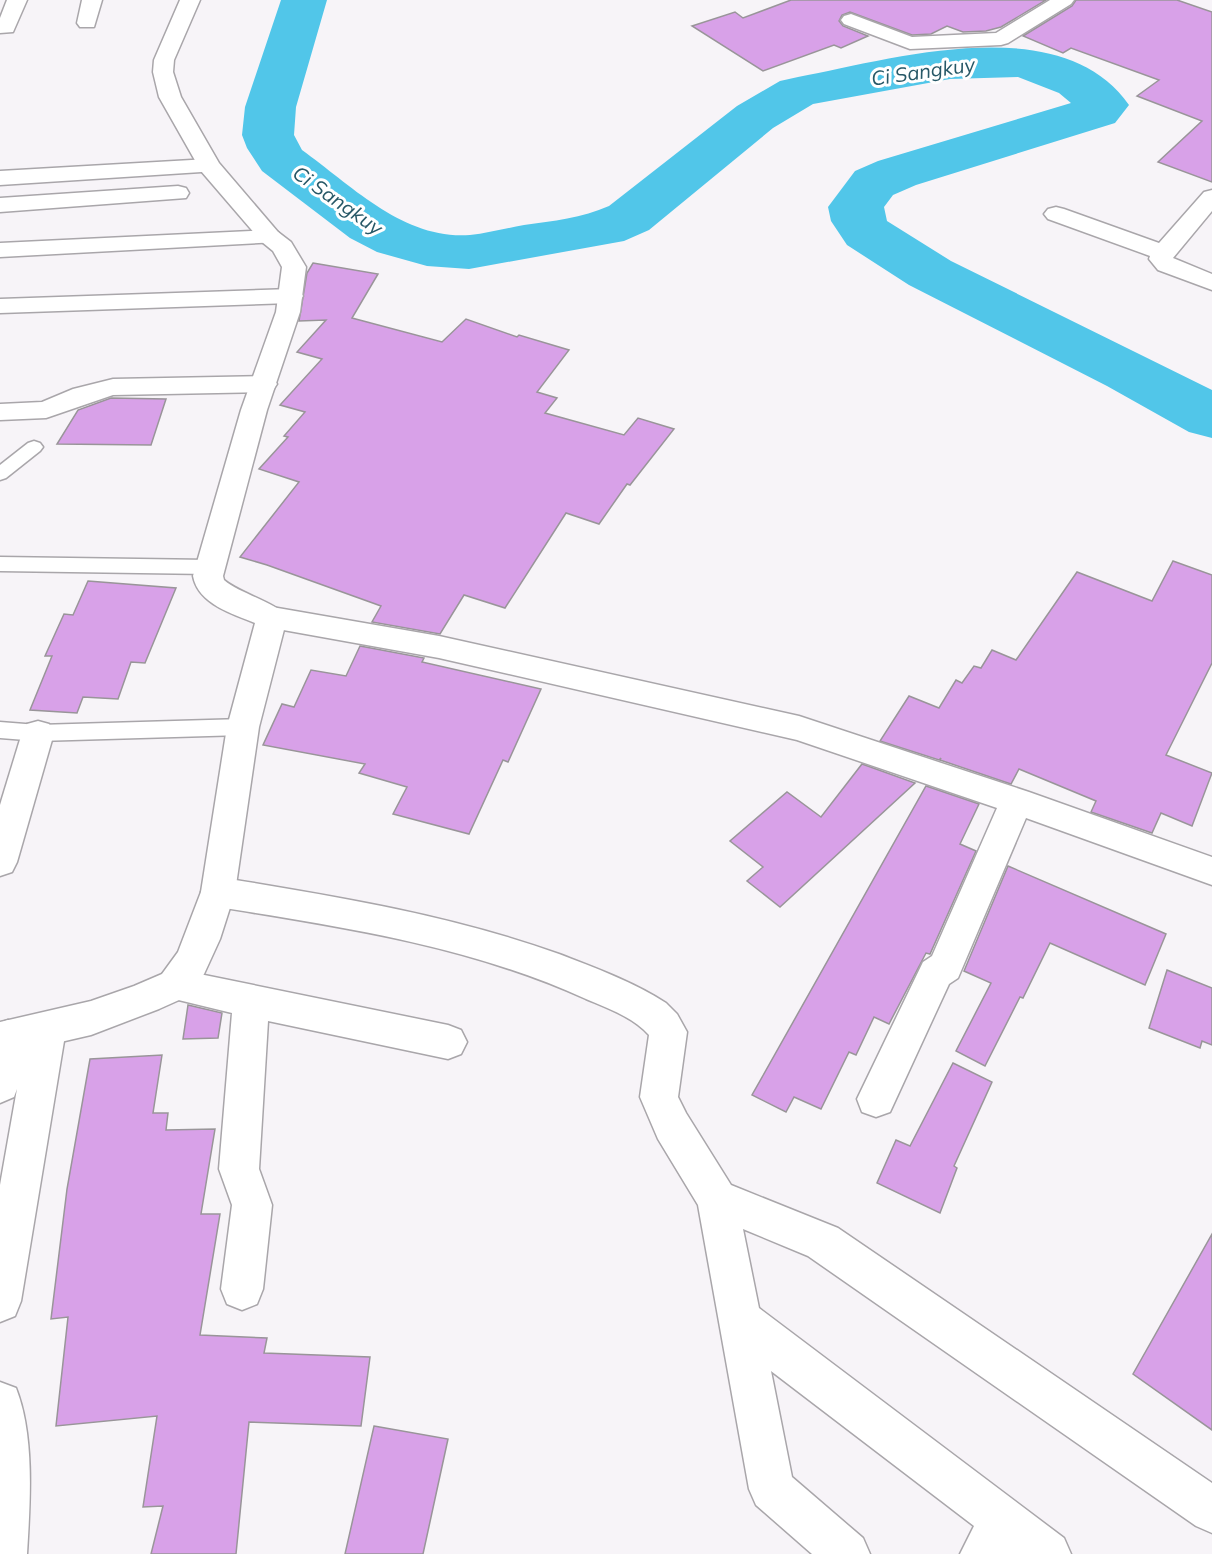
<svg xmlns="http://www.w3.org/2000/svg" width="1212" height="1554" font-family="Mulish,sans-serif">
	<rect width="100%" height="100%" fill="#f7f4f8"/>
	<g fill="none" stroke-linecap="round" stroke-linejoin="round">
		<path fill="#51c6e9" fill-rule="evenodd" d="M 281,0 L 327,0 L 296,107 L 294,135 L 302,150 C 352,186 404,240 470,235 C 488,233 507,228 524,225 C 553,221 582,218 609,206 L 737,106 L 780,81 L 798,77 C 893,59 1062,8 1129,105 L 1115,123 L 916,185 L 893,195 L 884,207 L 887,221 L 951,261 L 1212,390 L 1212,438 L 1189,432 L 1107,386 L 909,285 L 847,245 L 831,221 L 828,207 L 855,171 L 878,161 L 1071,103 L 1059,93 L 1018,77 L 950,79 L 813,104 L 773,128 L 649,230 L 624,241 L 469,269 L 427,266 L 377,252 L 350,238 L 262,171 L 247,148 L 242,135 L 245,107 Z"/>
	</g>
	<g fill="#d8a1e8" stroke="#999599" stroke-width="1.5">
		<path d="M 791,0 L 1046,0 L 1001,27 L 986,31 L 963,32 L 947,26 L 931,34 L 912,35 L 850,12 L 842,15 L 839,21 L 843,26 L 868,36 L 841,48 L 834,45 L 763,71 L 692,26 L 735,12 L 743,18 Z"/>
		<path d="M 1076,0 L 1177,0 L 1212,12 L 1212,182 L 1158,162 L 1202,121 L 1137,96 L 1159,80 L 1071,48 L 1063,53 L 1023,36 L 1072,6 Z"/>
		<path d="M 313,263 L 378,274 L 352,318 L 442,342 L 466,319 L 517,337 L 519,335 L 569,350 L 537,392 L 557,398 L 545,413 L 624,435 L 638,418 L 674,429 L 630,485 L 627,484 L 599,524 L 566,513 L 505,608 L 464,595 L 440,634 L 372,622 L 381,606 L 267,565 L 240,557 L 299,482 L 259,469 L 288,437 L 284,436 L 305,412 L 280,405 L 322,359 L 297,352 L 326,320 L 299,321 L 307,273 Z"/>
		<path d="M 111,398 L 166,399 L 151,445 L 57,444 L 78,410 Z"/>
		<path d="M 1173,561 L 1212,575 L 1212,663 L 1166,755 L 1212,773 L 1192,826 L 1161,813 L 1152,833 L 1091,812 L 1096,801 L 1019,769 L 1011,784 L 940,760 L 941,758 L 939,760 L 880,741 L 909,696 L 939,708 L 956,680 L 962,683 L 974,666 L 981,668 L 992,650 L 1016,660 L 1077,572 L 1152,601 Z"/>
		<path d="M 88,581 L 176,588 L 145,663 L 131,662 L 118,699 L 83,697 L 77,713 L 30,710 L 52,656 L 45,656 L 64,614 L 73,615 Z"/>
		<path d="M 360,646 L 424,658 L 422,662 L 541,689 L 508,762 L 503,760 L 469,834 L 393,814 L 407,787 L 359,773 L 365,764 L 263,745 L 282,704 L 294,707 L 311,670 L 346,676 Z"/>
		<path d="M 862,764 L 915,783 L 780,907 L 747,881 L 763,867 L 730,841 L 787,792 L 821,817 Z"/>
		<path d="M 926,786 L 979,804 L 960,844 L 976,851 L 930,954 L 926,953 L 889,1024 L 874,1017 L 856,1055 L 849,1052 L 821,1109 L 794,1097 L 786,1112 L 752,1095 Z"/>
		<path d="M 1008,866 L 1166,934 L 1145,985 L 1050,943 L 1023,998 L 1020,997 L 985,1066 L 956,1051 L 991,983 L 964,971 Z"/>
		<path d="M 1167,970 L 1212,988 L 1212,1045 L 1202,1041 L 1200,1048 L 1149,1028 Z"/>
		<path d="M 188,1005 L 222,1013 L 218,1038 L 183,1039 Z"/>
		<path d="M 162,1055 L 153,1113 L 168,1113 L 166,1130 L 215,1129 L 201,1214 L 220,1214 L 200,1335 L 267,1338 L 264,1353 L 370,1357 L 361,1426 L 249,1422 L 236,1554 L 151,1554 L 163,1506 L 143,1507 L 157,1416 L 56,1426 L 68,1317 L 51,1319 L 67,1189 L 90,1059 Z"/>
		<path d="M 953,1063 L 992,1082 L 954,1166 L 957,1168 L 940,1213 L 877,1183 L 896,1140 L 910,1146 Z"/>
		<path d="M 1212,1234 L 1212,1430 L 1133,1374 Z"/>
		<path d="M 374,1426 L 448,1439 L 423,1554 L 345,1554 Z"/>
	</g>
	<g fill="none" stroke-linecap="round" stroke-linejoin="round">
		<g stroke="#a9a6aa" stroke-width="3">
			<g id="service">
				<path d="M 34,441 L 40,443 L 43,447 L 40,451 L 6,478 L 0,480 L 0,465 L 28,443 Z"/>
				<path d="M 0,557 L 209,560 L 216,562 L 218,567 L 216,572 L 209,574 L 0,571 Z"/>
				<path d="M 243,719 L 250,721 L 253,727 L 250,733 L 243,735 L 38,741 L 0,738 L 0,722 L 38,725 Z"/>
			</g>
		</g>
		<g stroke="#a9a6aa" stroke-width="3">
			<g id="minor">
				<path d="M 7,0 L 27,0 L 13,32 L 0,33 L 0,18 Z"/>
				<path d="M 82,0 L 102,0 L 94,27 L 80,27 L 77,23 Z"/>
				<path d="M 1050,0 L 1074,0 L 1071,4 L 1008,43 L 1001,45 L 910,49 L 844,24 L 841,20 L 844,16 L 851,14 L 912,37 L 996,33 Z"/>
				<path d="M 209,159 L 217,161 L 220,166 L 217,171 L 0,185 L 0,171 Z"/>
				<path d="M 178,186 L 186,188 L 189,193 L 186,198 L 0,212 L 0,198 Z"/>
				<path d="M 1212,190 L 1212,211 L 1173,258 L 1212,274 L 1212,290 L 1158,270 L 1149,259 L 1150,256 L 1048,219 L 1044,214 L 1048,209 L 1056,207 L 1064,209 L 1159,243 L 1204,192 Z"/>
				<path d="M 270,230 L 278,232 L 282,237 L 278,242 L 0,257 L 0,243 Z"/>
				<path d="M 291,289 L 300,291 L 303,296 L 300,301 L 291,303 L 0,313 L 0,299 Z"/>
				<path d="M 264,376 L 273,378 L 277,384 L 273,390 L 264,392 L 113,395 L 46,418 L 0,420 L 0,404 L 42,402 L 73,389 L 113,379 Z"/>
				<path d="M 272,607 L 439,636 L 799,716 L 1029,792 L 1212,857 L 1212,885 L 1026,818 L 958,978 L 949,984 L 890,1112 L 876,1117 L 862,1112 L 857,1099 L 923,962 L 932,956 L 997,808 L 797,740 L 439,658 L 261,626 L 257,618 L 261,610 Z"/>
				<path d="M 38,721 L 49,724 L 54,733 L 17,862 L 12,872 L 0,876 L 0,805 L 22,733 L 27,724 Z"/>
				<path d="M 218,877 C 333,896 448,914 559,954 C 595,968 634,982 666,1003 L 677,1014 L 687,1032 L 678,1097 L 686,1113 L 731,1185 L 838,1228 L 1212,1483 L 1212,1533 L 1196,1526 L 808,1256 L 743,1229 L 759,1308 L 1064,1538 L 1071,1554 L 960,1554 L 974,1526 L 771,1371 L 792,1477 L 863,1538 L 870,1554 L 812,1554 L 756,1505 L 749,1489 L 698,1205 L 658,1139 L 640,1097 L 649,1035 C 633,1017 607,1008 586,999 C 470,946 343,927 218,907 L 206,902 L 201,892 L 206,882 Z"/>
				<path d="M 175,969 L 448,1025 L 461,1030 L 467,1042 L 461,1054 L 448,1059 L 268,1021 L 259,1169 L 272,1205 L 263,1289 L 257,1304 L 242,1310 L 227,1304 L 221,1289 L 232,1205 L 219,1169 L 232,1013 L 162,996 L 157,985 L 162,974 Z"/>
				<path d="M 47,1012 L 60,1017 L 66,1029 L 21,1301 L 15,1316 L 0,1322 L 0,1185 L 17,1089 L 14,1097 L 0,1103 L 0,1023 L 8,1020 L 21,1025 L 27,1037 L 26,1041 L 34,1017 Z"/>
				<path d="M 0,1382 L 16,1388 C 35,1436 30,1503 27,1554 L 0,1554 Z"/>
			</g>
		</g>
		<g stroke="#a9a6aa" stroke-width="3">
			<path id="tertiary" d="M 180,0 L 200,0 L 174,60 L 173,72 L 181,97 L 219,163 L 278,232 L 291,242 L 306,267 L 300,312 L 267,410 L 223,576 L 224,580 C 240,594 279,603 287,618 L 259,727 L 235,892 L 220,939 L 204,974 L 188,996 L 159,1009 L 91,1035 L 0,1056 L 0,1022 L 91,1001 L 134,986 L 162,974 L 178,952 L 201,892 L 227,727 L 255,623 C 233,614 198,604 193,576 L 241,410 L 276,312 L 282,267 L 273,251 L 262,242 L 201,171 L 159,97 L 153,72 L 154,60 Z"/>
		</g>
		<use href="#service" fill="#fff" fill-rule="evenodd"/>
		<use href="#minor" fill="#fff" fill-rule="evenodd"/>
		<use href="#tertiary" fill="#fff" fill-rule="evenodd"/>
	</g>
	<g text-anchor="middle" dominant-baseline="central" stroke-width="6" stroke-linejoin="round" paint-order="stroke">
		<g font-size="20" font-style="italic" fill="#275867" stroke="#fff">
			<text transform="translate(923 71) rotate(-8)">Ci Sangkuy</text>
			<text transform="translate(338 200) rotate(35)">Ci Sangkuy</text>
		</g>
	</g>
</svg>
